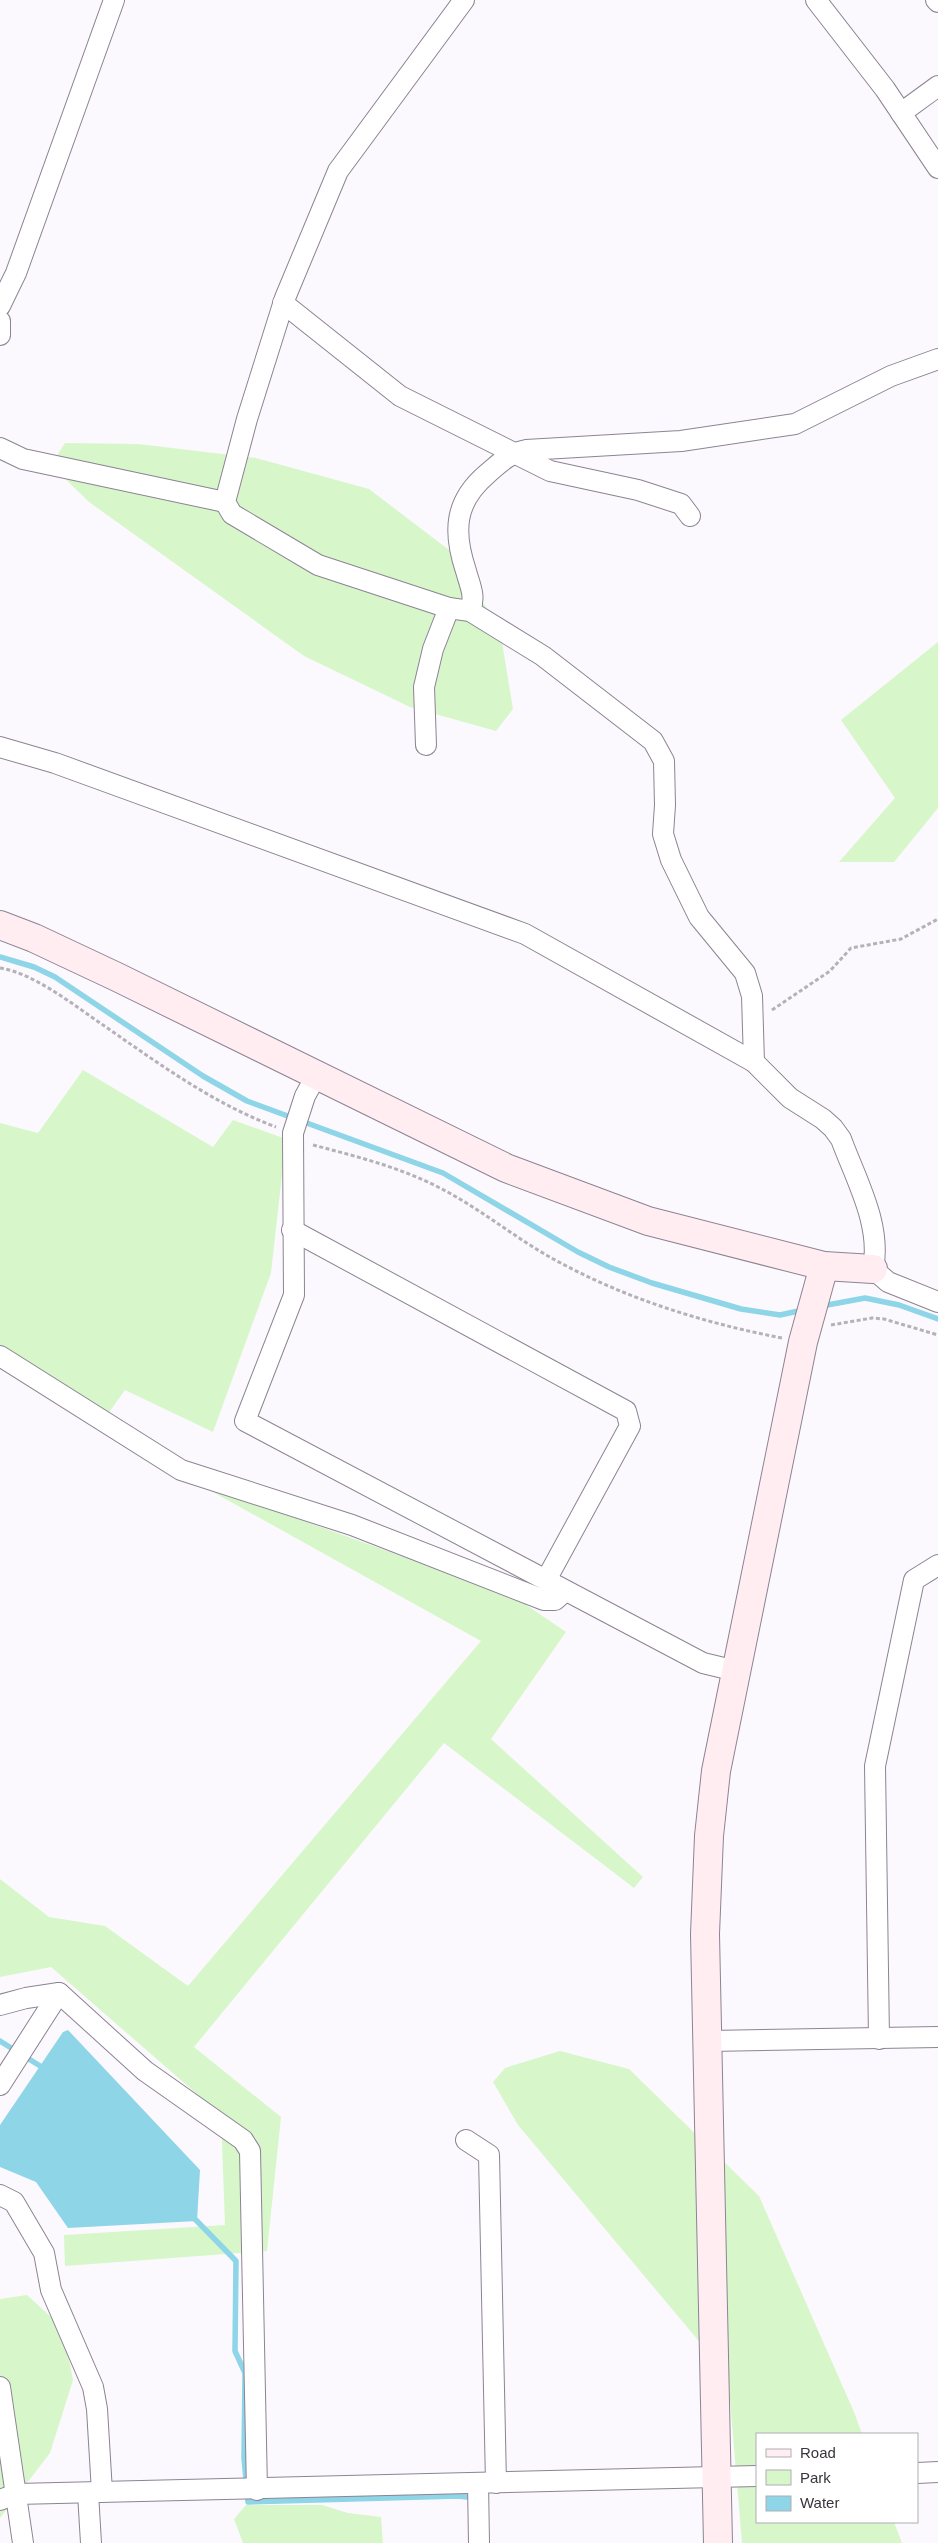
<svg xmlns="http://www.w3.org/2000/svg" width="938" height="2543" font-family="Arial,sans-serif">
	<rect width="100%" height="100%" fill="#fbf9fd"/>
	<g fill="#d7f7ca">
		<path d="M 65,443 L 138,444 L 256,458 L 369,489 L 453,553 L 500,630 L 513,709 L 496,731 L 410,707 L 304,656 L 89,502 L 51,465 Z"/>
		<path d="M 938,642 L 938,808 L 894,862 L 839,862 L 895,798 L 841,720 Z"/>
		<path d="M 83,1070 L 213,1147 L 233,1120 L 286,1139 L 271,1273 L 213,1432 L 125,1390 L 105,1418 L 0,1349 L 0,1123 L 38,1133 Z"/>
		<path d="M 195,1482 L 513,1596 L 566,1632 L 491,1739 L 643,1877 L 634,1888 L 444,1743 L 194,2047 L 281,2117 L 267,2251 L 65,2266 L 64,2235 L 225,2225 L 221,2115 L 51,1967 L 0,1977 L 0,1879 L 49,1917 L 105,1926 L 188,1986 L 481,1641 Z"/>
		<path d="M 560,2051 L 629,2069 L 759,2196 L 854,2412 L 862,2434 L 757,2434 L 757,2522 L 894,2522 L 902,2543 L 742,2543 L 728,2376 L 518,2125 L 493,2082 L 505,2068 Z"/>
		<path d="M 27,2295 L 63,2328 L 73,2380 L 50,2453 L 0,2518 L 0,2299 Z"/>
		<path d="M 246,2505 L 322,2505 L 348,2513 L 381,2517 L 383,2543 L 243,2543 L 234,2519 Z"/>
	</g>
	<path fill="#8ed5e8" d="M 68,2030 L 200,2170 L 197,2221 L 68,2228 L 36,2182 L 0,2167 L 0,2125 L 63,2032 Z"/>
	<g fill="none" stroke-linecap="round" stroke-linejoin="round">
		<g stroke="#8ed5e8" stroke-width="5.5">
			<path d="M 0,957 L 34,967 L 55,977 L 203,1076 L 247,1101 L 443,1173 L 578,1252 L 609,1267 L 652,1283 L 741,1309 L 780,1315 L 803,1310"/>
			<path d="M 822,1306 L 865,1298 L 899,1305 L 938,1319"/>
			<path d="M 0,2041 L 45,2069"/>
			<path d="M 191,2215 L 236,2261 L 235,2351 L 245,2373 L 244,2458 L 248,2502 L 458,2496 L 476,2498"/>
		</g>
		<g stroke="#8d8394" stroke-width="22">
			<g id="street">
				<path d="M 464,0 L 338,171 L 285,298 L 247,419 L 225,502 L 232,514 L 318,565 L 449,608 L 470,611 L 543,656 L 653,741 L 664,761 L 665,805 L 663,834 L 671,860 L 699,917 L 745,973 L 752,996 L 754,1062"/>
				<path d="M 816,0 L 885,89 L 938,168"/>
				<path d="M 936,0 L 938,2"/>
				<path d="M 901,113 L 938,86"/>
				<path d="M 283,303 L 400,396 L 550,471 L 638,490 L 681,504 L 690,516"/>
				<path d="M 0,306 L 16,273 L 114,0"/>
				<path d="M 0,321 L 0,335"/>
				<path d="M 0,448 L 23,459 L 225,502"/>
				<path d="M 470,611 C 476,596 470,586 466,571 C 453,532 454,502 487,474 C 500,463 509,453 526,450 L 681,441 L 795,424 L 891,376 L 938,359"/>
				<path d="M 426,745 L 424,687 L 433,649 L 449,608"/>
				<path d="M 0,747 L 55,763 L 525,934 L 754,1062 L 790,1098 L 823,1119 L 833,1128 L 841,1139 C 856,1180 882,1225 873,1269 L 888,1282 L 938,1302"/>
				<path d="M 316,1076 L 305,1096 L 293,1133 L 294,1295 L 245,1421 L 703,1663 L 736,1671"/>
				<path d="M 292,1230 L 626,1411 L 630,1426 L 546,1580"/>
				<path d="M 0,1356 L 181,1470 L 352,1525 L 544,1600 L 555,1600 L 565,1591"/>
				<path d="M 0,2005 L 26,1998 L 59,1993 L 145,2071 L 243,2140 L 250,2151 L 257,2490"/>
				<path d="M 879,2039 L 875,1766 L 914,1580 L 938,1565"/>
				<path d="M 709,2041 L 938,2037"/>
				<path d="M 0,2085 L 59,1993"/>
				<path d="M 466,2140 L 489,2155 L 496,2483"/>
				<path d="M 0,2195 L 14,2202 L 44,2253 L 51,2290 L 93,2387 L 97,2409 L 102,2492"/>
				<path d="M 0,2387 L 23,2543"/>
				<path d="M 917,2473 L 938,2472"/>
				<path d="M 478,2483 L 479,2543"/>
				<path d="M 88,2493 L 91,2543"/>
				<path d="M 0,2500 L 16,2494 L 757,2476"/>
			</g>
		</g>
		<g stroke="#8d8394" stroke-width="30">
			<g id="secondary">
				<path d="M 0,925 L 34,938 L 117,977 L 506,1168 L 648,1221 L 824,1266 L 873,1269"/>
				<path d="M 718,2543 L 705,1934 L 709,1836 L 716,1771 L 803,1342 L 824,1266"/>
			</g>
		</g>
		<g stroke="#b5b2b7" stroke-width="3" stroke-dasharray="4 2.5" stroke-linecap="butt">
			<path d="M 0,968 C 34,973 75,1006 103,1025 C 158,1063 212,1103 276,1127"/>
			<path d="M 772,1010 L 830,971 L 851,948 L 901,939 L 938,919"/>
			<path d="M 313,1145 C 355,1156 399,1167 438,1187 C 480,1208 516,1239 557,1261 C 627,1299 704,1323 782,1338"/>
			<path d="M 831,1325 L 872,1318 L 884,1319 L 938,1335"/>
		</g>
		<use href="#street" stroke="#fff" stroke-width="20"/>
		<use href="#secondary" stroke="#ffedf2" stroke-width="28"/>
	</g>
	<rect x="756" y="2433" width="162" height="90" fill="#ffffff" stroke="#b0aeb1"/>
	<rect x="766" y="2449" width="25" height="8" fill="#ffedf2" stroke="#b0aeb1"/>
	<text x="800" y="2458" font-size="15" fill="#3a353d">Road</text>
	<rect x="766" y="2470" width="25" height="15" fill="#d7f7ca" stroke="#b0aeb1"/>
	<text x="800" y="2483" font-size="15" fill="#3a353d">Park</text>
	<rect x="766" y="2496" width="25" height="15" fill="#8ed5e8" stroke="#b0aeb1"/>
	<text x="800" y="2508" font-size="15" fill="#3a353d">Water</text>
</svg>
